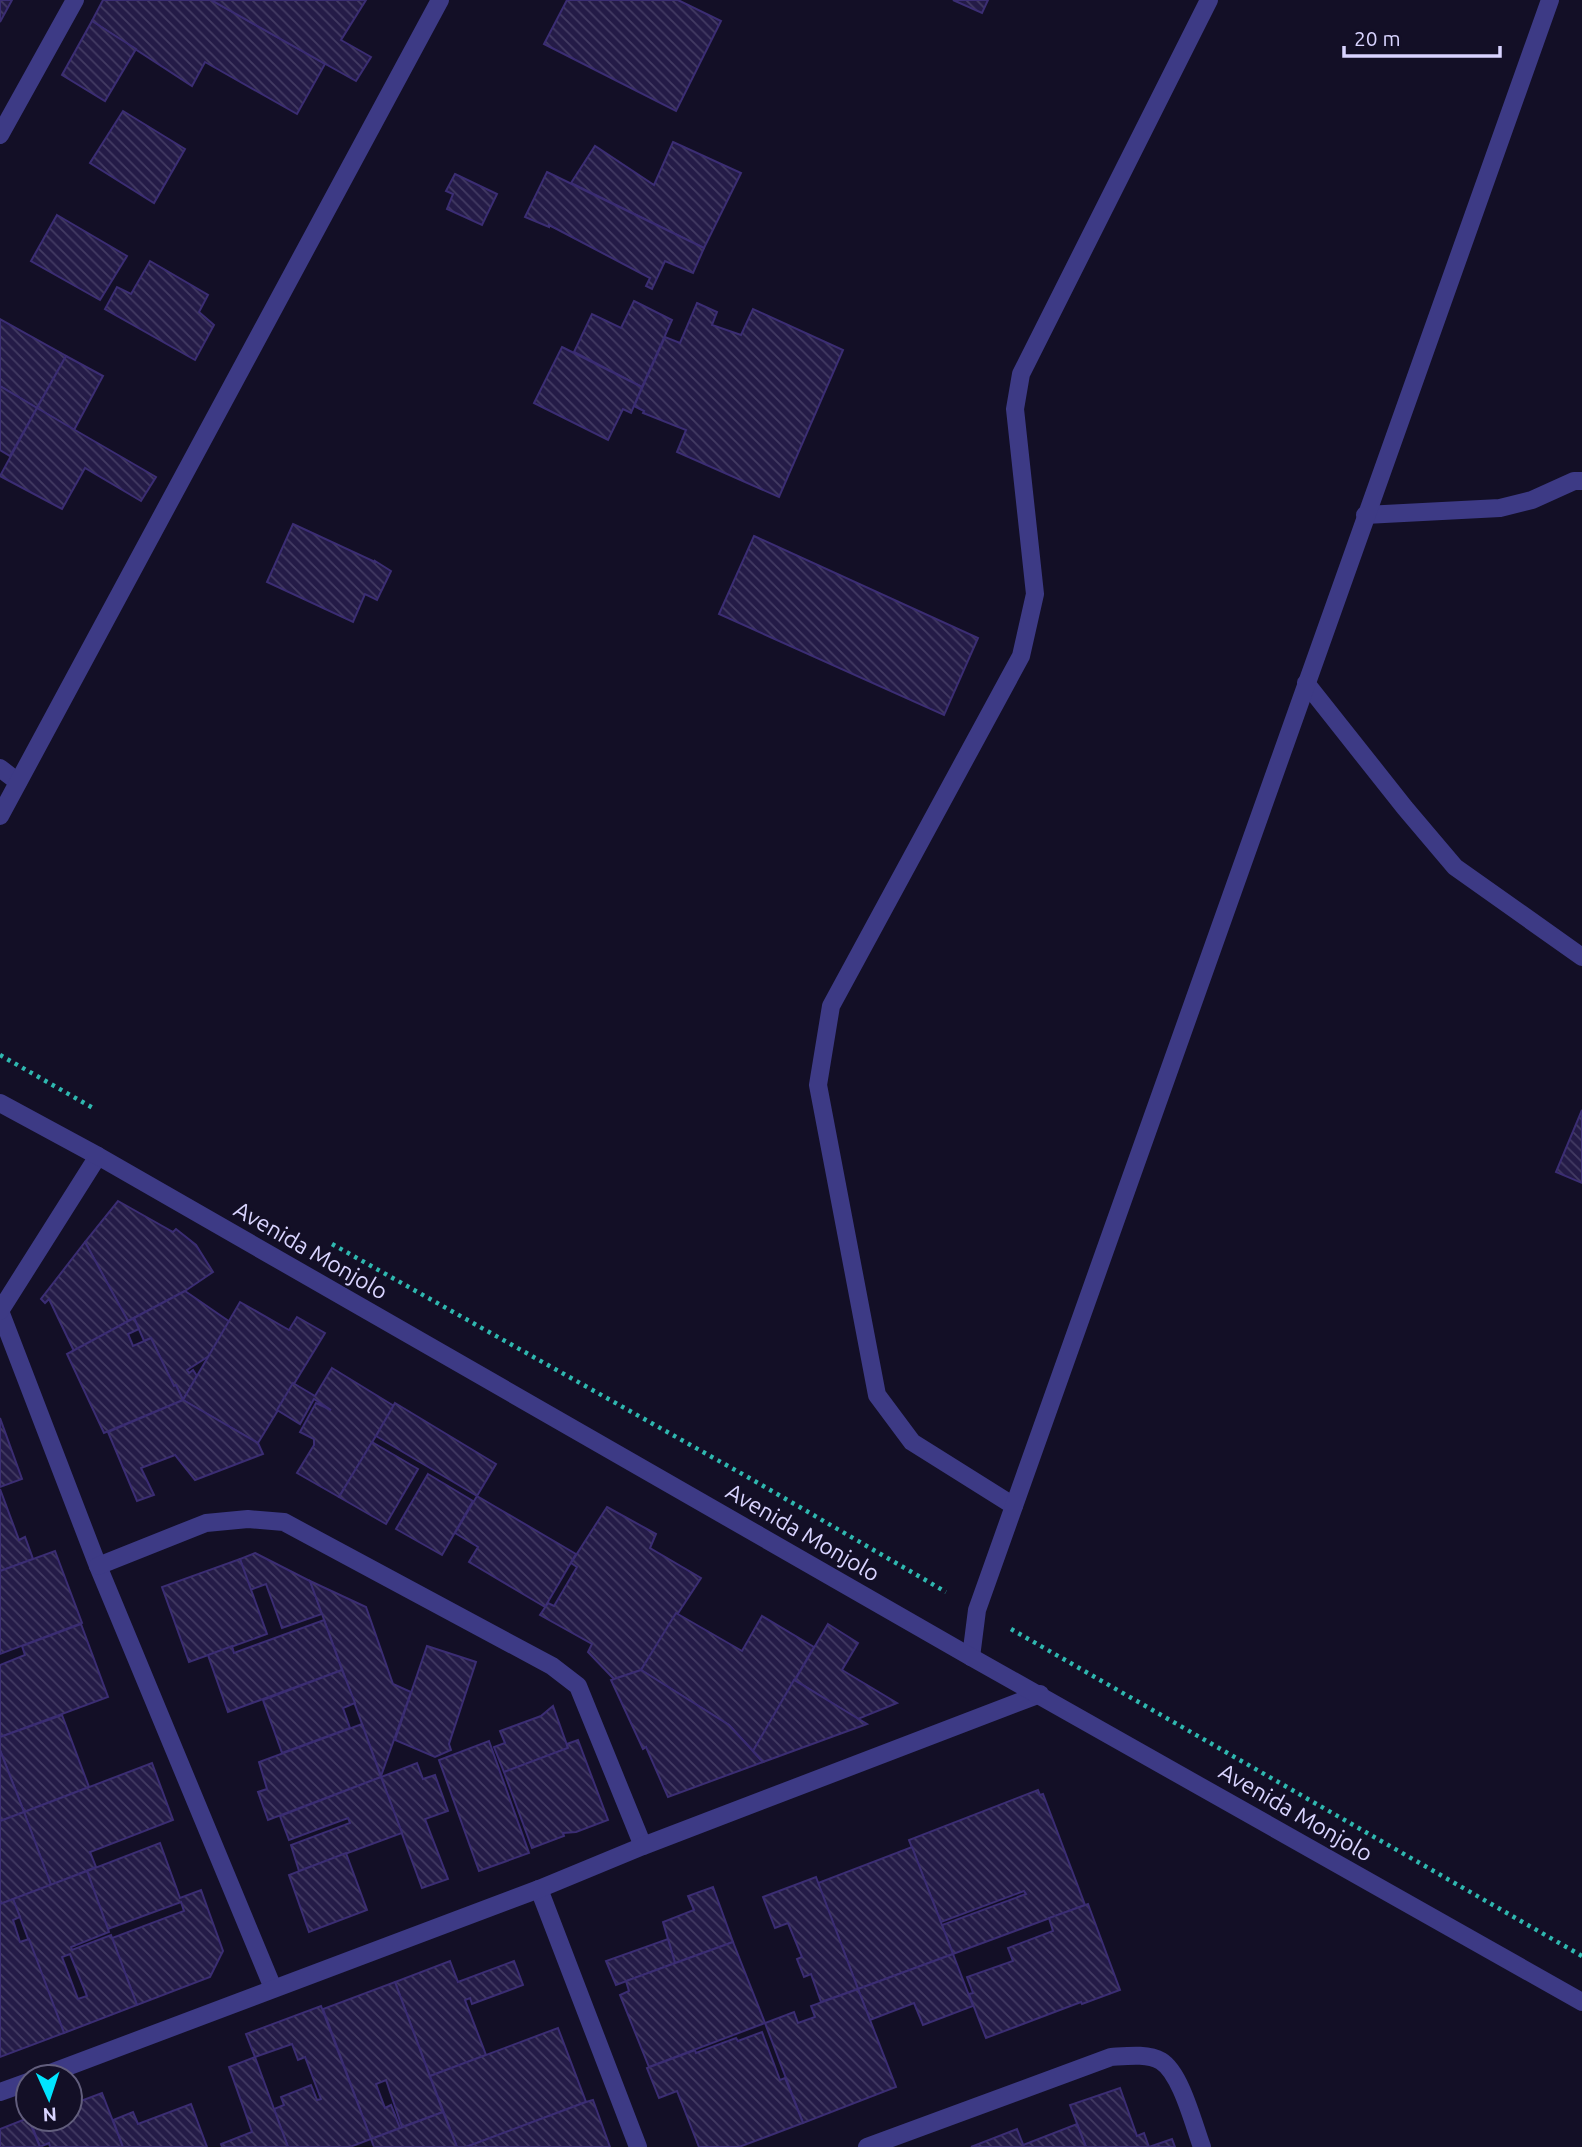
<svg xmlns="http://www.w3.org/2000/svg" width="1582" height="2147" font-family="Ubuntu,sans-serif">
	<defs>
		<pattern id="building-back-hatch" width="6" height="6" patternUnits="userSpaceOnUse" patternTransform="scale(1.75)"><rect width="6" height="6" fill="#241b47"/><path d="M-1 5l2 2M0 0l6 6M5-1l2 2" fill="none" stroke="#433b63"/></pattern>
	</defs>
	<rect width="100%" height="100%" fill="#130f26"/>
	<g fill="url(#building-back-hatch)" stroke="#3b2d73" stroke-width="2" fill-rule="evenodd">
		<path d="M 0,0 L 12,0 L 0,22 Z"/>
		<path d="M 103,0 L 211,0 L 325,64 L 297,114 L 205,62 L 192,86 L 92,21 Z"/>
		<path d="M 211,0 L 366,0 L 341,40 L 371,57 L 356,81 Z"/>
		<path d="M 567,0 L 678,0 L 721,21 L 676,111 L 544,44 Z"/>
		<path d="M 953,0 L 988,0 L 982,13 Z"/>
		<path d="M 92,21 L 136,49 L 105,101 L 62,75 Z"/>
		<path d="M 123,111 L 185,149 L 154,203 L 90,163 Z"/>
		<path d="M 673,142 L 741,173 L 704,248 L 571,183 L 595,146 L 654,185 Z"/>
		<path d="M 547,172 L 704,248 L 693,273 L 665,261 L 652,289 L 646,286 L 650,278 L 549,225 L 549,227 L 525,217 Z"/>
		<path d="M 455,174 L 497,194 L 482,225 L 447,209 L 453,194 L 446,191 Z"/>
		<path d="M 57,215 L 127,256 L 100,300 L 31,261 Z"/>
		<path d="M 150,261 L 208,295 L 199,312 L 214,325 L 195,360 L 105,309 L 117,287 L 131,294 Z"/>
		<path d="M 634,301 L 672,320 L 642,387 L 574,352 L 592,314 L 621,328 Z"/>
		<path d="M 697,303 L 717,312 L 712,325 L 741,335 L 753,309 L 843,350 L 779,497 L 677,452 L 686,430 L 643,413 L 644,411 L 634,406 L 665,337 L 680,343 Z"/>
		<path d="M 0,319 L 66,356 L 37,408 L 0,386 Z"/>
		<path d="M 562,347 L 642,387 L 631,413 L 623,409 L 608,440 L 534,403 Z"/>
		<path d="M 66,356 L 103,376 L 74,430 L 37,408 Z"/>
		<path d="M 0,386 L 37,408 L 10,456 L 0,450 Z"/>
		<path d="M 37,408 L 156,477 L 141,501 L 85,468 L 62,509 L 0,476 Z"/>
		<path d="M 293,524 L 375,562 L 375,561 L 391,571 L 377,600 L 365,594 L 353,622 L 267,582 Z"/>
		<path d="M 754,536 L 978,638 L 944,715 L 719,614 Z"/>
		<path d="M 1582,1110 L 1582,1183 L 1556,1172 Z"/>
		<path d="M 118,1201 L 173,1232 L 176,1229 L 196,1245 L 213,1272 L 185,1291 L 128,1321 L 85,1242 Z"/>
		<path d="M 85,1242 L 128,1321 L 74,1351 L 49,1299 L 45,1303 L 41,1299 Z"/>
		<path d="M 185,1291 L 230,1322 L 209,1356 L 187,1370 L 189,1373 L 193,1370 L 197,1376 L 183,1400 L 176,1385 L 174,1386 L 151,1338 L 144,1341 L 134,1318 Z"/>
		<path d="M 240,1302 L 289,1330 L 297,1317 L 325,1333 L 258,1443 L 183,1400 Z"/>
		<path d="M 134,1318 L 139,1329 L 128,1334 L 133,1346 L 151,1338 L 174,1386 L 176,1385 L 183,1400 L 104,1433 L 67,1354 Z"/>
		<path d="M 332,1368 L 394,1406 L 339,1497 L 297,1473 L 314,1445 L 314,1439 L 300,1432 L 316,1403 L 331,1410 L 314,1399 L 300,1424 L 277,1410 L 293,1383 L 315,1396 Z"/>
		<path d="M 183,1400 L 258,1443 L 263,1454 L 195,1480 L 175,1455 L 141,1468 L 154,1495 L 137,1501 L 108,1432 Z"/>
		<path d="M 395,1403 L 496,1464 L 477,1496 L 376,1436 Z"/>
		<path d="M 0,1418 L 22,1479 L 0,1487 Z"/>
		<path d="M 372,1442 L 418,1469 L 386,1524 L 339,1497 Z"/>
		<path d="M 428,1474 L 473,1501 L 442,1555 L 396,1529 Z"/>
		<path d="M 0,1489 L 19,1540 L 25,1537 L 33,1559 L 0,1571 Z"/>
		<path d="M 477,1496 L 576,1554 L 545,1607 L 469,1562 L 478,1547 L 455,1533 Z"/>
		<path d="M 607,1507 L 656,1534 L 650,1548 L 701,1578 L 641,1670 L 614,1679 L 588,1652 L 592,1644 L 540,1615 L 548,1603 L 554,1606 L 577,1567 L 571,1563 Z"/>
		<path d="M 55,1551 L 82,1623 L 0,1654 L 0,1571 Z"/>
		<path d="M 255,1553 L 310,1581 L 322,1614 L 282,1628 L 266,1584 L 250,1590 L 240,1559 Z"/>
		<path d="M 240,1559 L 267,1634 L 189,1662 L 162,1587 Z"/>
		<path d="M 310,1581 L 366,1607 L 393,1684 L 411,1692 L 381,1776 Z"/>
		<path d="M 676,1613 L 742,1651 L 762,1616 L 814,1647 L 753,1751 L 729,1725 L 641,1670 Z"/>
		<path d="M 324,1620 L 342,1670 L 228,1712 L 208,1655 L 232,1646 L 234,1653 Z"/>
		<path d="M 81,1624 L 108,1697 L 0,1737 L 0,1665 L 25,1655 L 22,1646 Z"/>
		<path d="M 828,1624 L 858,1643 L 842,1670 L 897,1703 L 858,1719 L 795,1680 Z"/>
		<path d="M 427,1646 L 476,1662 L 449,1744 L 451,1750 L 435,1757 L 395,1740 Z"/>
		<path d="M 342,1670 L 355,1703 L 343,1708 L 350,1728 L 282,1753 L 263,1700 Z"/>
		<path d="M 641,1670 L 729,1725 L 763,1762 L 668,1797 L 646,1747 L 643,1749 L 611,1680 Z"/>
		<path d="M 794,1680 L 867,1724 L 763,1762 L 753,1751 Z"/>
		<path d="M 553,1706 L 568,1748 L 504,1772 L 494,1747 L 505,1743 L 500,1731 L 541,1716 Z"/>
		<path d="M 62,1715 L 89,1787 L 24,1812 L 0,1750 L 0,1737 Z"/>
		<path d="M 362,1724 L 381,1777 L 268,1820 L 258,1792 L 267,1789 L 259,1762 Z"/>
		<path d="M 578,1740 L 608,1820 L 576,1832 L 563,1833 L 564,1836 L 532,1848 L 504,1772 L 568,1748 L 567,1744 Z"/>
		<path d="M 489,1741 L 529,1853 L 479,1871 L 439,1760 Z"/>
		<path d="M 0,1750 L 24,1812 L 0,1821 Z"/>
		<path d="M 152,1763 L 173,1820 L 90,1852 L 96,1867 L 51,1885 L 24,1812 Z"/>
		<path d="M 417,1763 L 423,1779 L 435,1775 L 448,1811 L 425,1819 L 448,1879 L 422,1888 L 381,1777 Z"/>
		<path d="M 381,1777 L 402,1833 L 299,1871 L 291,1845 L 350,1823 L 348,1818 L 289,1840 L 280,1816 Z"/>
		<path d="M 1038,1790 L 1040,1795 L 1043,1794 L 1085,1905 L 953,1954 L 942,1925 L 1026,1894 L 1024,1891 L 941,1922 L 909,1840 Z"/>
		<path d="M 24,1812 L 51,1885 L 0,1904 L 0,1821 Z"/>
		<path d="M 160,1843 L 180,1898 L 201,1890 L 223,1951 L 210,1977 L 137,2005 L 112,1938 L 184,1911 L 181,1902 L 108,1929 L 87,1871 Z"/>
		<path d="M 912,1847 L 953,1954 L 858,1989 L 818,1883 Z"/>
		<path d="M 346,1853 L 367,1910 L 309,1932 L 289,1875 Z"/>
		<path d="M 87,1871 L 109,1932 L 71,1947 L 72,1950 L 111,1935 L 137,2005 L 64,2033 L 13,1899 ZM 70,1954 L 87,1996 L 78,1999 L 62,1957 Z"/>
		<path d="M 816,1877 L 858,1989 L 821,2002 L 811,1974 L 804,1977 L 797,1959 L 802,1957 L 788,1923 L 775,1928 L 763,1897 Z"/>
		<path d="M 713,1887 L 733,1942 L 675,1963 L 663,1922 L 694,1910 L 688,1896 Z"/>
		<path d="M 13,1899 L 20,1917 L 13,1920 L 20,1942 L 29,1939 L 64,2033 L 0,2057 L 0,1904 Z"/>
		<path d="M 1088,1904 L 1120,1990 L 1082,2004 L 1081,2002 L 986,2038 L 969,1994 L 973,1993 L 967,1977 L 1013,1961 L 1008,1948 L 1053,1931 L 1049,1918 Z"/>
		<path d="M 668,1939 L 675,1963 L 616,1985 L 606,1961 Z"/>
		<path d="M 733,1942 L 765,2023 L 649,2067 L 620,1995 L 629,1991 L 626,1981 Z"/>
		<path d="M 953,1954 L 973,2006 L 923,2025 L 914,2003 L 870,2020 L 858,1989 Z"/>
		<path d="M 450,1961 L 458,1982 L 514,1961 L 523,1985 L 472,2004 L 470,1998 L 465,2000 L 486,2055 L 430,2076 L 395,1982 Z"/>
		<path d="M 395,1982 L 443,2112 L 402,2127 L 386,2080 L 376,2084 L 385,2108 L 391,2105 L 400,2128 L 371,2139 L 323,2009 Z"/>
		<path d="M 858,1989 L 896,2087 L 803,2123 L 765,2023 L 794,2012 L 798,2023 L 815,2017 L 811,2006 Z"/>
		<path d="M 321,2006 L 371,2139 L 350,2147 L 288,2147 L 274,2109 L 284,2105 L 281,2097 L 311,2085 L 317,2100 L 321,2099 L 305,2057 L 298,2060 L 292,2044 L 255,2057 L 246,2034 Z"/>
		<path d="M 558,2028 L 586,2102 L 466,2147 L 457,2147 L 430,2076 Z"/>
		<path d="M 762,2032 L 780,2080 L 785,2078 L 803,2123 L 739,2147 L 699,2147 L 677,2091 L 659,2098 L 647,2068 L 695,2050 L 696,2053 L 736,2038 L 738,2041 Z"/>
		<path d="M 255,2057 L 274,2109 L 288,2147 L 222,2147 L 221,2144 L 252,2132 L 229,2067 Z"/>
		<path d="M 1120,2088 L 1137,2136 L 1144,2133 L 1149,2147 L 1172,2139 L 1175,2147 L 1086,2147 L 1070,2105 Z"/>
		<path d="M 102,2093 L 123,2147 L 50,2147 L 49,2143 L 40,2147 L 30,2120 L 70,2119 L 70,2105 Z"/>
		<path d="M 593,2100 L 610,2147 L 466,2147 L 586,2102 Z"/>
		<path d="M 191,2104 L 207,2147 L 123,2147 L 113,2120 L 133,2112 L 138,2124 Z"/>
		<path d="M 443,2112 L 457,2147 L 374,2147 L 371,2139 Z"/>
		<path d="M 28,2118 L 40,2147 L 0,2147 L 0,2129 Z"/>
		<path d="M 1077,2124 L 1086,2147 L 1024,2147 L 1023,2145 Z"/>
		<path d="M 1017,2129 L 1024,2147 L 971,2147 Z"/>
	</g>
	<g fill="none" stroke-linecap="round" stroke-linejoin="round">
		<g stroke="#2fb8b0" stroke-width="4.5" stroke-dasharray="3.5 5" stroke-linecap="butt">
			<path d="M 0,1055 L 93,1108"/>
			<path d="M 332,1244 L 753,1480 L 946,1592"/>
			<path d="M 1011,1629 L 1582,1956"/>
		</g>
		<path stroke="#3d3a85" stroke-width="18" d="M 1306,683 L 1405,808 L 1455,867 L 1582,957"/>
		<g stroke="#3d3a85" stroke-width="18">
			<path d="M 0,135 L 75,0"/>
			<path d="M 1365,515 L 1500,508 L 1532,500 L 1574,481 L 1582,481"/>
			<path d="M 0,768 L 18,782"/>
			<path d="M 0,816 L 440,0"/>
			<path d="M 0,1311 L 98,1566 L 273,1988"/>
			<path d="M 0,1311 L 98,1156"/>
			<path d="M 1014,1506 L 912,1442 L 877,1395 L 818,1085 L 831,1006 L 1021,656 L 1035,594 L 1015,409 L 1021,374 L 1209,0"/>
			<path d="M 98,1566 L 206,1523 L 248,1519 L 284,1522 L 552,1666 L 578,1686 L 643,1846"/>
			<path d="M 971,1657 L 977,1610 L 1550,0"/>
			<path d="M 539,1889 L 638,2147"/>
			<path d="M 40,2077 L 539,1889 L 643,1846 L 1040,1694"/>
			<path d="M 0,2092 L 28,2082"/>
			<path d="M 867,2147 L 1111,2057 C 1126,2056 1148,2053 1161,2061 C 1181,2073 1194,2126 1202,2147"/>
		</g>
		<path stroke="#3d3a85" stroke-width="18" d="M 0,1103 L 98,1156 L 971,1657 L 1582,2002"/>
	</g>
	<g text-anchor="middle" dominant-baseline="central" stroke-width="5" stroke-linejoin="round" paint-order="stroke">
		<g font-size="23" fill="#d9d4ff" stroke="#130f26">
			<text transform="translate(311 1250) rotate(30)">Avenida Monjolo</text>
			<text transform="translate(803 1532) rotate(30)">Avenida Monjolo</text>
			<text transform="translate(1296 1812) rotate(30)">Avenida Monjolo</text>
		</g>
	</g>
	<g transform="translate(49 2098) rotate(177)"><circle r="33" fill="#130f26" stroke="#625e7d" stroke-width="2"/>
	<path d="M0-5L12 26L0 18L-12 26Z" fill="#00e5ff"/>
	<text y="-10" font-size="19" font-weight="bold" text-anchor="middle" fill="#d9d4ff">N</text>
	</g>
	<path d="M1344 46v10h156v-10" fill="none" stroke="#d9d4ff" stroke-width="3.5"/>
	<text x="1354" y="46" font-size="21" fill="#d9d4ff" stroke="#130f26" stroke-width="5" paint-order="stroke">20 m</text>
</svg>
